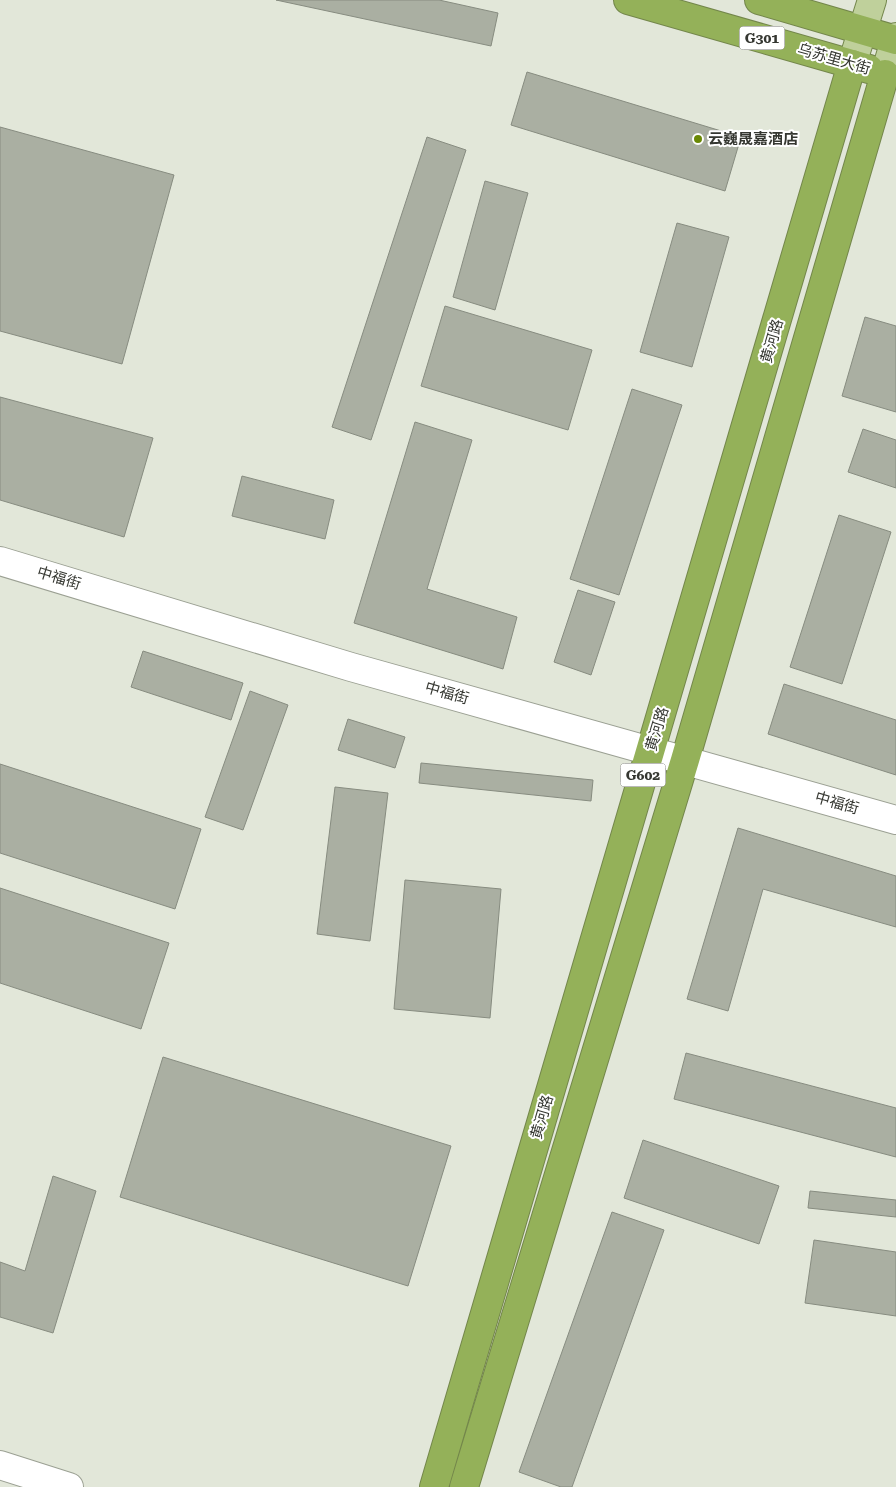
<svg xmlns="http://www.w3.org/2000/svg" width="896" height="1487" font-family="'Roboto Serif','Noto Sans SC',serif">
	<rect width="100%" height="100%" fill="#e2e7d9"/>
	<g fill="#aaafa2" stroke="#878c80">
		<path d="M 276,0 L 439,0 L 498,13 L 491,46 Z"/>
		<path d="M 527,72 L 741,137 L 725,191 L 511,125 Z"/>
		<path d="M 0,127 L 174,175 L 122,364 L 0,331 Z"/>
		<path d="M 427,137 L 466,150 L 371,440 L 332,427 Z"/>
		<path d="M 485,181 L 528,193 L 495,310 L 453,297 Z"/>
		<path d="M 677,223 L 729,237 L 692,367 L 640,352 Z"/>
		<path d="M 445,306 L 592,350 L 568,430 L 421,386 Z"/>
		<path d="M 865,317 L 896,326 L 896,412 L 842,396 Z"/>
		<path d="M 632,389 L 682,405 L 619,595 L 570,579 Z"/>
		<path d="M 0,397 L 153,438 L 124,537 L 0,500 Z"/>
		<path d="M 415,422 L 472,440 L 427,589 L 517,617 L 503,669 L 354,623 Z"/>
		<path d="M 863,429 L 896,440 L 896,488 L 848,472 Z"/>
		<path d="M 242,476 L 334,500 L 325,539 L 232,516 Z"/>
		<path d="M 839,515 L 891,532 L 842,684 L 790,667 Z"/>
		<path d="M 578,590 L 615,602 L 591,675 L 554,662 Z"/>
		<path d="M 143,651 L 243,683 L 231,720 L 131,687 Z"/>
		<path d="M 784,684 L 896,720 L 896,775 L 768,734 Z"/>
		<path d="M 250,691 L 288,705 L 243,830 L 205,817 Z"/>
		<path d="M 348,719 L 405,737 L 395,768 L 338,750 Z"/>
		<path d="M 421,763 L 593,780 L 591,801 L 419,783 Z"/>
		<path d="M 0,764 L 201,829 L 175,909 L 0,853 Z"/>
		<path d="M 335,787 L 388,793 L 370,941 L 317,934 Z"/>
		<path d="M 738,828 L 896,876 L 896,927 L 763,889 L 728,1011 L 687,999 Z"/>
		<path d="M 405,880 L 501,889 L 490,1018 L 394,1009 Z"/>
		<path d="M 0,888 L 169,943 L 141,1029 L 0,983 Z"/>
		<path d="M 686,1053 L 896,1108 L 896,1157 L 674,1099 Z"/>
		<path d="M 163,1057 L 451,1146 L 408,1286 L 120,1197 Z"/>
		<path d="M 643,1140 L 779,1186 L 759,1244 L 624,1198 Z"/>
		<path d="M 53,1176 L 96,1191 L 53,1333 L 0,1317 L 0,1262 L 25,1271 Z"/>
		<path d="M 810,1191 L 896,1200 L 896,1217 L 808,1208 Z"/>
		<path d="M 612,1212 L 664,1230 L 572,1487 L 561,1487 L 519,1472 Z"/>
		<path d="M 814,1240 L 896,1252 L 896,1316 L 805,1303 Z"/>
	</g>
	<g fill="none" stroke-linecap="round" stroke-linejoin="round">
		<g stroke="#9ba093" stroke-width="30">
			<g id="secondary">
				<path d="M 0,561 L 351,667 L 896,820"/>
				<path d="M 0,1465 L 69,1487"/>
			</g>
		</g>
		<g stroke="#73864b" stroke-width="30">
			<g id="primary">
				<path d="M 852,64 L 872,0"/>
				<path d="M 885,74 L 896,37"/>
			</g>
		</g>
		<g stroke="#73864b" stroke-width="30">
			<g id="highway">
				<path d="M 628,0 L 869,69"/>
				<path d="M 759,0 L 896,40"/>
				<path d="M 434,1487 C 573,1012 714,538 852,64"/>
				<path d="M 464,1487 L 685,760 L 885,74"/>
			</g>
		</g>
		<use href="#secondary" stroke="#fff" stroke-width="28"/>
		<use href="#primary" stroke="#bfd09b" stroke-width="28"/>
		<use href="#highway" stroke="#94b159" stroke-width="28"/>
	</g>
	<circle fill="#6a8906" stroke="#fff" stroke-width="2" cx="698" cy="139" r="5"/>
	<g text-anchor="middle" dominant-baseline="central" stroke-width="4" stroke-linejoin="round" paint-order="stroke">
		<g fill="#fff" stroke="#72736f" stroke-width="1">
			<rect x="739.5" y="26.5" width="45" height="23" rx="4"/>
			<rect x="620.5" y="763.5" width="45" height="23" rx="4"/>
		</g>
		<g font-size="14" font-weight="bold" fill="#353731">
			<text x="762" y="38">G301</text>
			<text x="643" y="775">G602</text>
		</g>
		<g font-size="15" fill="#353731" stroke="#fff">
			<text transform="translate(834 59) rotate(16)">乌苏里大街</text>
			<text transform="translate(772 341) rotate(-74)">黄河路</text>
			<text transform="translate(59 578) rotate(17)">中福街</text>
			<text transform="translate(447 693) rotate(16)">中福街</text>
			<text transform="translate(657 729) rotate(-73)">黄河路</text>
			<text transform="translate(837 803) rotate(16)">中福街</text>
			<text transform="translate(542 1117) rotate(-74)">黄河路</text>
		</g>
		<g font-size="15" font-weight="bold" fill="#353731" stroke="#fff" text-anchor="start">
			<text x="708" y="139">云巍晟嘉酒店</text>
		</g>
	</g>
</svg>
